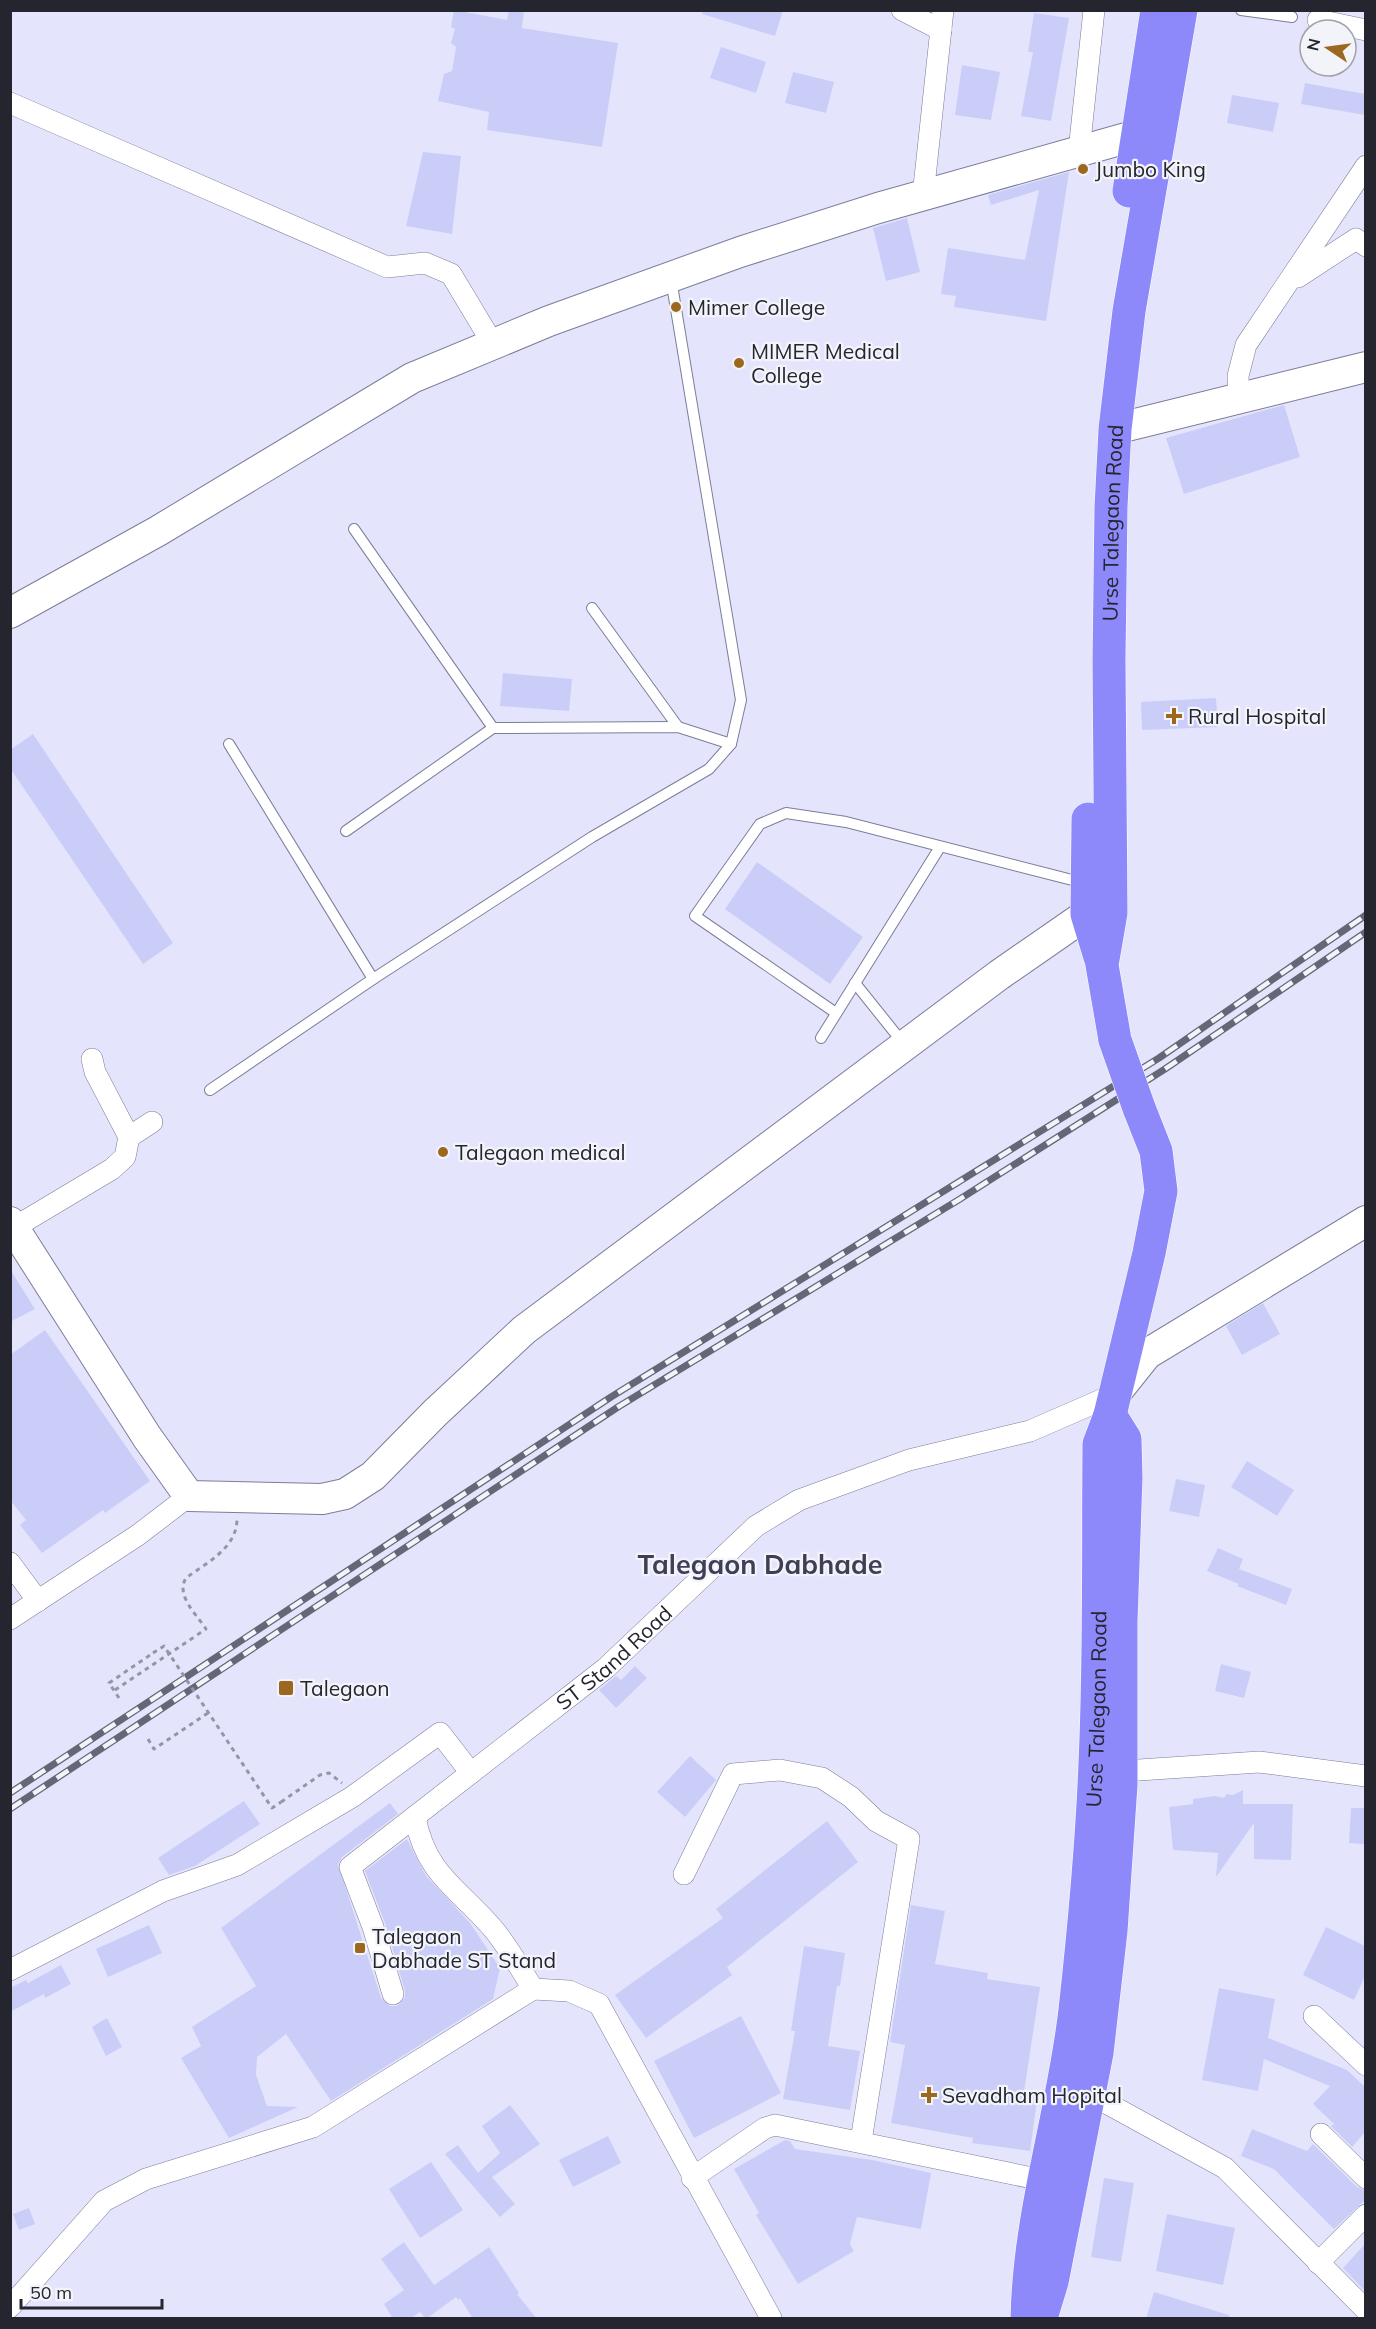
<svg xmlns="http://www.w3.org/2000/svg" width="1376" height="2329" font-family="Mulish,sans-serif">
	<rect width="100%" height="100%" fill="#e4e5fd"/>
	<g fill="#cacdf8">
		<path d="M 454,10 L 507,20 L 509,10 L 524,10 L 522,28 L 618,43 L 602,147 L 487,130 L 489,112 L 438,101 L 444,74 L 452,71 L 456,47 L 451,43 L 455,29 L 451,27 Z"/>
		<path d="M 703,10 L 783,10 L 775,36 L 702,14 Z"/>
		<path d="M 1034,13 L 1069,18 L 1051,121 L 1021,116 L 1033,52 L 1028,52 Z"/>
		<path d="M 721,47 L 766,62 L 756,93 L 710,78 Z"/>
		<path d="M 962,65 L 1000,72 L 991,120 L 955,115 Z"/>
		<path d="M 793,72 L 834,82 L 826,113 L 785,103 Z"/>
		<path d="M 1305,83 L 1365,94 L 1365,115 L 1301,104 Z"/>
		<path d="M 1232,95 L 1279,103 L 1273,132 L 1227,123 Z"/>
		<path d="M 423,152 L 461,156 L 452,234 L 406,226 Z"/>
		<path d="M 1069,172 L 1046,321 L 954,307 L 956,296 L 941,294 L 948,248 L 1025,260 L 1039,190 L 991,205 L 988,195 Z"/>
		<path d="M 907,218 L 920,272 L 886,281 L 873,228 Z"/>
		<path d="M 1284,405 L 1300,457 L 1184,494 L 1166,438 Z"/>
		<path d="M 503,673 L 572,679 L 569,711 L 500,706 Z"/>
		<path d="M 1216,698 L 1218,727 L 1142,730 L 1141,702 Z"/>
		<path d="M 33,734 L 173,943 L 143,964 L 10,768 L 10,750 Z"/>
		<path d="M 757,862 L 863,937 L 830,984 L 725,909 Z"/>
		<path d="M 10,1269 L 35,1309 L 10,1322 Z"/>
		<path d="M 1263,1303 L 1280,1334 L 1242,1355 L 1226,1326 Z"/>
		<path d="M 45,1330 L 150,1481 L 105,1513 L 103,1510 L 42,1553 L 20,1525 L 26,1520 L 10,1500 L 10,1355 Z"/>
		<path d="M 1247,1461 L 1294,1490 L 1277,1516 L 1231,1487 Z"/>
		<path d="M 1176,1479 L 1205,1485 L 1199,1517 L 1169,1511 Z"/>
		<path d="M 1218,1548 L 1243,1559 L 1239,1569 L 1292,1589 L 1286,1605 L 1237,1586 L 1239,1584 L 1207,1571 Z"/>
		<path d="M 1221,1664 L 1251,1672 L 1244,1698 L 1215,1691 Z"/>
		<path d="M 635,1666 L 647,1678 L 616,1708 L 599,1690 L 616,1676 L 621,1680 Z"/>
		<path d="M 690,1756 L 716,1780 L 685,1817 L 657,1792 Z"/>
		<path d="M 1243,1790 L 1243,1804 L 1293,1804 L 1291,1860 L 1254,1859 L 1254,1823 L 1216,1877 L 1218,1853 L 1173,1850 L 1169,1807 L 1193,1804 L 1193,1799 L 1215,1796 L 1224,1798 L 1227,1794 L 1233,1795 Z"/>
		<path d="M 244,1801 L 260,1824 L 195,1866 L 169,1875 L 158,1858 Z"/>
		<path d="M 390,1803 L 398,1814 L 342,1857 L 338,1864 L 381,1998 L 390,2006 L 397,2006 L 405,1998 L 405,1991 L 385,1923 L 365,1871 L 407,1839 L 426,1876 L 470,1923 L 500,1968 L 493,1999 L 331,2101 L 286,2034 L 257,2057 L 256,2075 L 267,2106 L 298,2107 L 229,2138 L 181,2058 L 201,2046 L 192,2027 L 256,1986 L 221,1928 Z"/>
		<path d="M 1351,1808 L 1365,1808 L 1365,1844 L 1349,1843 Z"/>
		<path d="M 827,1821 L 858,1862 L 727,1967 L 732,1975 L 646,2038 L 615,1995 L 723,1918 L 716,1909 Z"/>
		<path d="M 911,1905 L 945,1911 L 935,1964 L 988,1973 L 987,1979 L 1040,1987 L 1024,2092 L 1038,2094 L 1030,2151 L 972,2143 L 973,2138 L 891,2123 L 905,2045 L 890,2042 Z"/>
		<path d="M 149,1925 L 162,1953 L 108,1977 L 96,1949 Z"/>
		<path d="M 1326,1927 L 1365,1946 L 1365,1976 L 1354,2000 L 1303,1975 Z"/>
		<path d="M 804,1946 L 845,1953 L 840,1986 L 837,1986 L 828,2046 L 860,2051 L 850,2110 L 783,2099 L 795,2031 L 791,2031 Z"/>
		<path d="M 61,1965 L 71,1984 L 45,1998 L 44,1994 L 10,2012 L 10,1988 L 26,1980 L 28,1983 Z"/>
		<path d="M 1219,1988 L 1275,1999 L 1268,2038 L 1347,2070 L 1365,2087 L 1365,2132 L 1352,2147 L 1331,2126 L 1334,2124 L 1313,2104 L 1330,2086 L 1264,2059 L 1258,2091 L 1202,2080 Z"/>
		<path d="M 741,2016 L 781,2093 L 694,2138 L 654,2061 Z"/>
		<path d="M 107,2018 L 122,2047 L 106,2056 L 92,2027 Z"/>
		<path d="M 510,2105 L 540,2144 L 492,2177 L 515,2204 L 500,2217 L 445,2154 L 458,2145 L 478,2173 L 500,2153 L 482,2126 Z"/>
		<path d="M 1252,2129 L 1307,2151 L 1313,2144 L 1357,2187 L 1365,2190 L 1365,2200 L 1334,2229 L 1274,2169 L 1241,2156 Z"/>
		<path d="M 608,2136 L 621,2163 L 573,2187 L 559,2160 Z"/>
		<path d="M 785,2140 L 790,2141 L 795,2149 L 872,2160 L 931,2173 L 921,2229 L 857,2217 L 850,2244 L 854,2251 L 798,2284 L 756,2215 L 759,2213 L 734,2169 Z"/>
		<path d="M 431,2162 L 463,2210 L 420,2238 L 389,2189 Z"/>
		<path d="M 1104,2178 L 1134,2183 L 1121,2262 L 1091,2257 Z"/>
		<path d="M 29,2208 L 35,2224 L 19,2230 L 13,2214 Z"/>
		<path d="M 1167,2214 L 1235,2228 L 1223,2285 L 1156,2271 Z"/>
		<path d="M 404,2242 L 434,2285 L 489,2247 L 519,2293 L 517,2294 L 537,2319 L 473,2319 L 460,2298 L 458,2300 L 456,2297 L 426,2319 L 420,2312 L 410,2319 L 393,2319 L 384,2304 L 404,2290 L 381,2259 Z"/>
		<path d="M 1365,2244 L 1365,2291 L 1343,2268 Z"/>
		<path d="M 1154,2292 L 1229,2315 L 1229,2319 L 1146,2319 Z"/>
	</g>
	<g fill="none" stroke-linecap="round" stroke-linejoin="round">
		<g stroke="#7c7d98" stroke-width="12">
			<g id="lane">
				<path d="M 1241,10 L 1292,17"/>
				<path d="M 354,529 L 493,728"/>
				<path d="M 592,608 L 678,727"/>
				<path d="M 229,744 L 373,979"/>
				<path d="M 346,831 L 493,728 L 678,727 L 731,744"/>
				<path d="M 855,983 L 903,1043"/>
				<path d="M 836,1013 L 695,916 L 760,824 L 786,813 L 846,822 L 1084,883"/>
				<path d="M 821,1038 L 940,847"/>
				<path d="M 210,1090 L 373,979 L 592,837 L 709,769 L 731,744 L 741,700 L 671,279"/>
			</g>
		</g>
		<g stroke="#7c7d98" stroke-width="22">
			<g id="street">
				<path d="M 902,10 L 941,30"/>
				<path d="M 1318,20 L 1366,30"/>
				<path d="M 10,103 L 387,267 L 425,263 L 451,274 L 493,344"/>
				<path d="M 1079,151 L 1094,10"/>
				<path d="M 923,196 L 943,10"/>
				<path d="M 1298,277 L 1356,239 L 1366,246"/>
				<path d="M 1239,401 L 1238,376 L 1246,345 L 1366,166"/>
				<path d="M 129,1137 L 152,1122"/>
				<path d="M 10,1230 L 112,1169 L 125,1157 L 129,1137 L 95,1072 L 92,1059"/>
				<path d="M 10,1563 L 38,1601"/>
				<path d="M 10,1619 L 138,1535 L 189,1496"/>
				<path d="M 1109,1772 L 1259,1762 L 1366,1776"/>
				<path d="M 415,1817 C 426,1876 460,1889 495,1931 C 509,1949 521,1969 533,1989 L 569,1991 L 599,2004 L 771,2318"/>
				<path d="M 684,1874 L 733,1774 L 780,1770 L 822,1778 L 851,1797 L 876,1821 L 909,1839 L 861,2141"/>
				<path d="M 10,1970 L 163,1891 L 237,1865 L 352,1797 L 440,1733 L 471,1773"/>
				<path id="s1" d="M 393,1994 L 373,1927 L 350,1867 L 606,1668 L 756,1526 L 799,1500 L 909,1460 L 1030,1431 L 1115,1394"/>
				<path d="M 1314,2016 L 1366,2065"/>
				<path d="M 1090,2094 L 1225,2168 L 1366,2310"/>
				<path d="M 1321,2134 L 1366,2178"/>
				<path d="M 692,2178 L 765,2128 L 775,2125 L 1042,2180"/>
				<path d="M 1318,2263 L 1366,2215"/>
				<path d="M 10,2307 L 104,2201 L 146,2179 L 313,2127 L 533,1989"/>
			</g>
		</g>
		<g stroke="#7c7d98" stroke-width="32">
			<g id="secondary">
				<path d="M 1115,429 L 1366,367"/>
				<path d="M 10,613 L 158,531 L 412,378 L 549,321 L 740,252 L 878,208 L 1137,135 L 1160,137"/>
				<path d="M 10,1222 L 147,1437 L 189,1496 L 322,1499 L 345,1494 L 373,1476 L 435,1413 L 524,1330 L 999,975 L 1087,914"/>
				<path d="M 1115,1394 L 1147,1354 L 1366,1221"/>
			</g>
		</g>
		<g stroke="#fff" stroke-width="34">
			<g id="highway">
				<path d="M 1129,191 L 1157,10"/>
				<path d="M 1088,819 L 1087,914 L 1100,957"/>
				<path id="s2" d="M 1115,1040 L 1102,965 L 1111,913 L 1109,660 L 1111,507 L 1115,429 L 1129,311 L 1181,10"/>
				<path id="s3" d="M 1027,2318 C 1029,2213 1063,2114 1075,2010 C 1084,1928 1092,1844 1095,1762 C 1100,1656 1098,1550 1099,1444 L 1110,1415 L 1149,1253 L 1161,1191 L 1156,1151 L 1139,1108"/>
				<path d="M 1041,2318 L 1052,2282 L 1097,2053 L 1111,1931 L 1121,1785 L 1121,1622 L 1126,1478 L 1125,1439 L 1110,1415"/>
			</g>
		</g>
		<g stroke="#9595a8" stroke-width="3" stroke-dasharray="4.5 4.5" stroke-linecap="butt">
			<path d="M 115,1690 L 206,1629 C 197,1615 175,1595 186,1578 C 206,1563 236,1549 237,1520"/>
			<path d="M 119,1698 L 109,1683 L 153,1653"/>
			<path d="M 148,1739 L 154,1749 L 208,1713"/>
			<path d="M 281,1802 L 320,1775 L 329,1773 L 342,1783"/>
		</g>
		<use href="#lane" stroke="#fff" stroke-width="10"/>
		<use href="#street" stroke="#fff" stroke-width="21"/>
		<use href="#secondary" stroke="#fff" stroke-width="30"/>
		<use href="#highway" stroke="#8d89fb" stroke-width="33"/>
		<g stroke="#666776" stroke-width="7">
			<g id="rail">
				<path d="M 10,1793 L 611,1397 L 1159,1058 L 1366,915"/>
				<path d="M 10,1809 L 618,1407 L 960,1199 L 1165,1069 L 1366,932"/>
			</g>
		</g>
		<use href="#rail" stroke="#f3f4fa" stroke-width="4.5" stroke-dasharray="14" stroke-linecap="butt"/>
		<g stroke="#fff" stroke-width="34" stroke-linecap="butt">
			<path id="highway-bridge" d="M 1115,1040 L 1139,1108"/>
		</g>
		<path stroke="#9595a8" stroke-width="3" stroke-dasharray="4.5 4.5" stroke-linecap="butt" d="M 153,1653 L 164,1646 L 272,1808 L 281,1802"/>
		<use href="#highway-bridge" stroke="#8d89fb" stroke-width="33"/>
	</g>
	<g fill="#9c671f" stroke="#f3f4fa" stroke-width="2">
		<circle cx="1083" cy="169" r="6"/>
		<circle cx="676" cy="307" r="6"/>
		<circle cx="739" cy="363" r="6"/>
		<path d="M1171 707h6v6h6v6h-6v6h-6v-6h-6v-6h6z"/>
		<circle cx="443" cy="1152" r="6"/>
		<rect x="278" y="1680" width="16" height="16" rx="3"/>
		<rect x="354" y="1942" width="12" height="12" rx="3"/>
		<path d="M926 2086h6v6h6v6h-6v6h-6v-6h-6v-6h6z"/>
	</g>
	<g text-anchor="middle" dominant-baseline="central" stroke-width="4.5" stroke-linejoin="round" paint-order="stroke">
		<g font-size="21" fill="#252530" stroke="#f3f4fa" text-anchor="start">
			<text x="1095" y="169">Jumbo King</text>
			<text x="688" y="307">Mimer College</text>
			<text x="751" y="351">MIMER Medical<tspan x="751" dy="24">College</tspan></text>
			<text x="1188" y="716">Rural Hospital</text>
			<text x="455" y="1152">Talegaon medical</text>
			<text x="300" y="1688">Talegaon</text>
			<text x="372" y="1936">Talegaon<tspan x="372" dy="24">Dabhade ST Stand</tspan></text>
			<text x="942" y="2095">Sevadham Hopital</text>
		</g>
		<g font-size="21" fill="#252530" stroke="#f3f4fa">
			<text stroke="none"><textPath href="#s2" startOffset="519">Urse Talegaon Road</textPath></text>
			<text stroke="none"><textPath href="#s1" startOffset="471">ST Stand Road</textPath></text>
			<text stroke="none"><textPath href="#s3" startOffset="614">Urse Talegaon Road</textPath></text>
		</g>
		<g font-size="27" font-weight="bold" fill="#3e3e56" stroke="#f3f4fa">
			<text x="760" y="1564">Talegaon Dabhade</text>
		</g>
	</g>
	<rect width="1376" height="2329" fill="none" stroke="#252530" stroke-width="24"/>
	<g transform="translate(1328 48) rotate(283)"><circle r="28" fill="#f3f4fa" stroke="#a1a1a9" stroke-width="1.5"/>
	<path d="M0-4.5L10 22L0 15L-10 22Z" fill="#9c671f"/>
	<text y="-9" font-size="16" font-weight="bold" text-anchor="middle" fill="#252530">N</text>
	</g>
	<path d="M21 2299v9h141v-9" fill="none" stroke="#252530" stroke-width="3"/>
	<text x="30" y="2299" font-size="18" fill="#252530" stroke="#f3f4fa" stroke-width="4.5" paint-order="stroke">50 m</text>
</svg>
